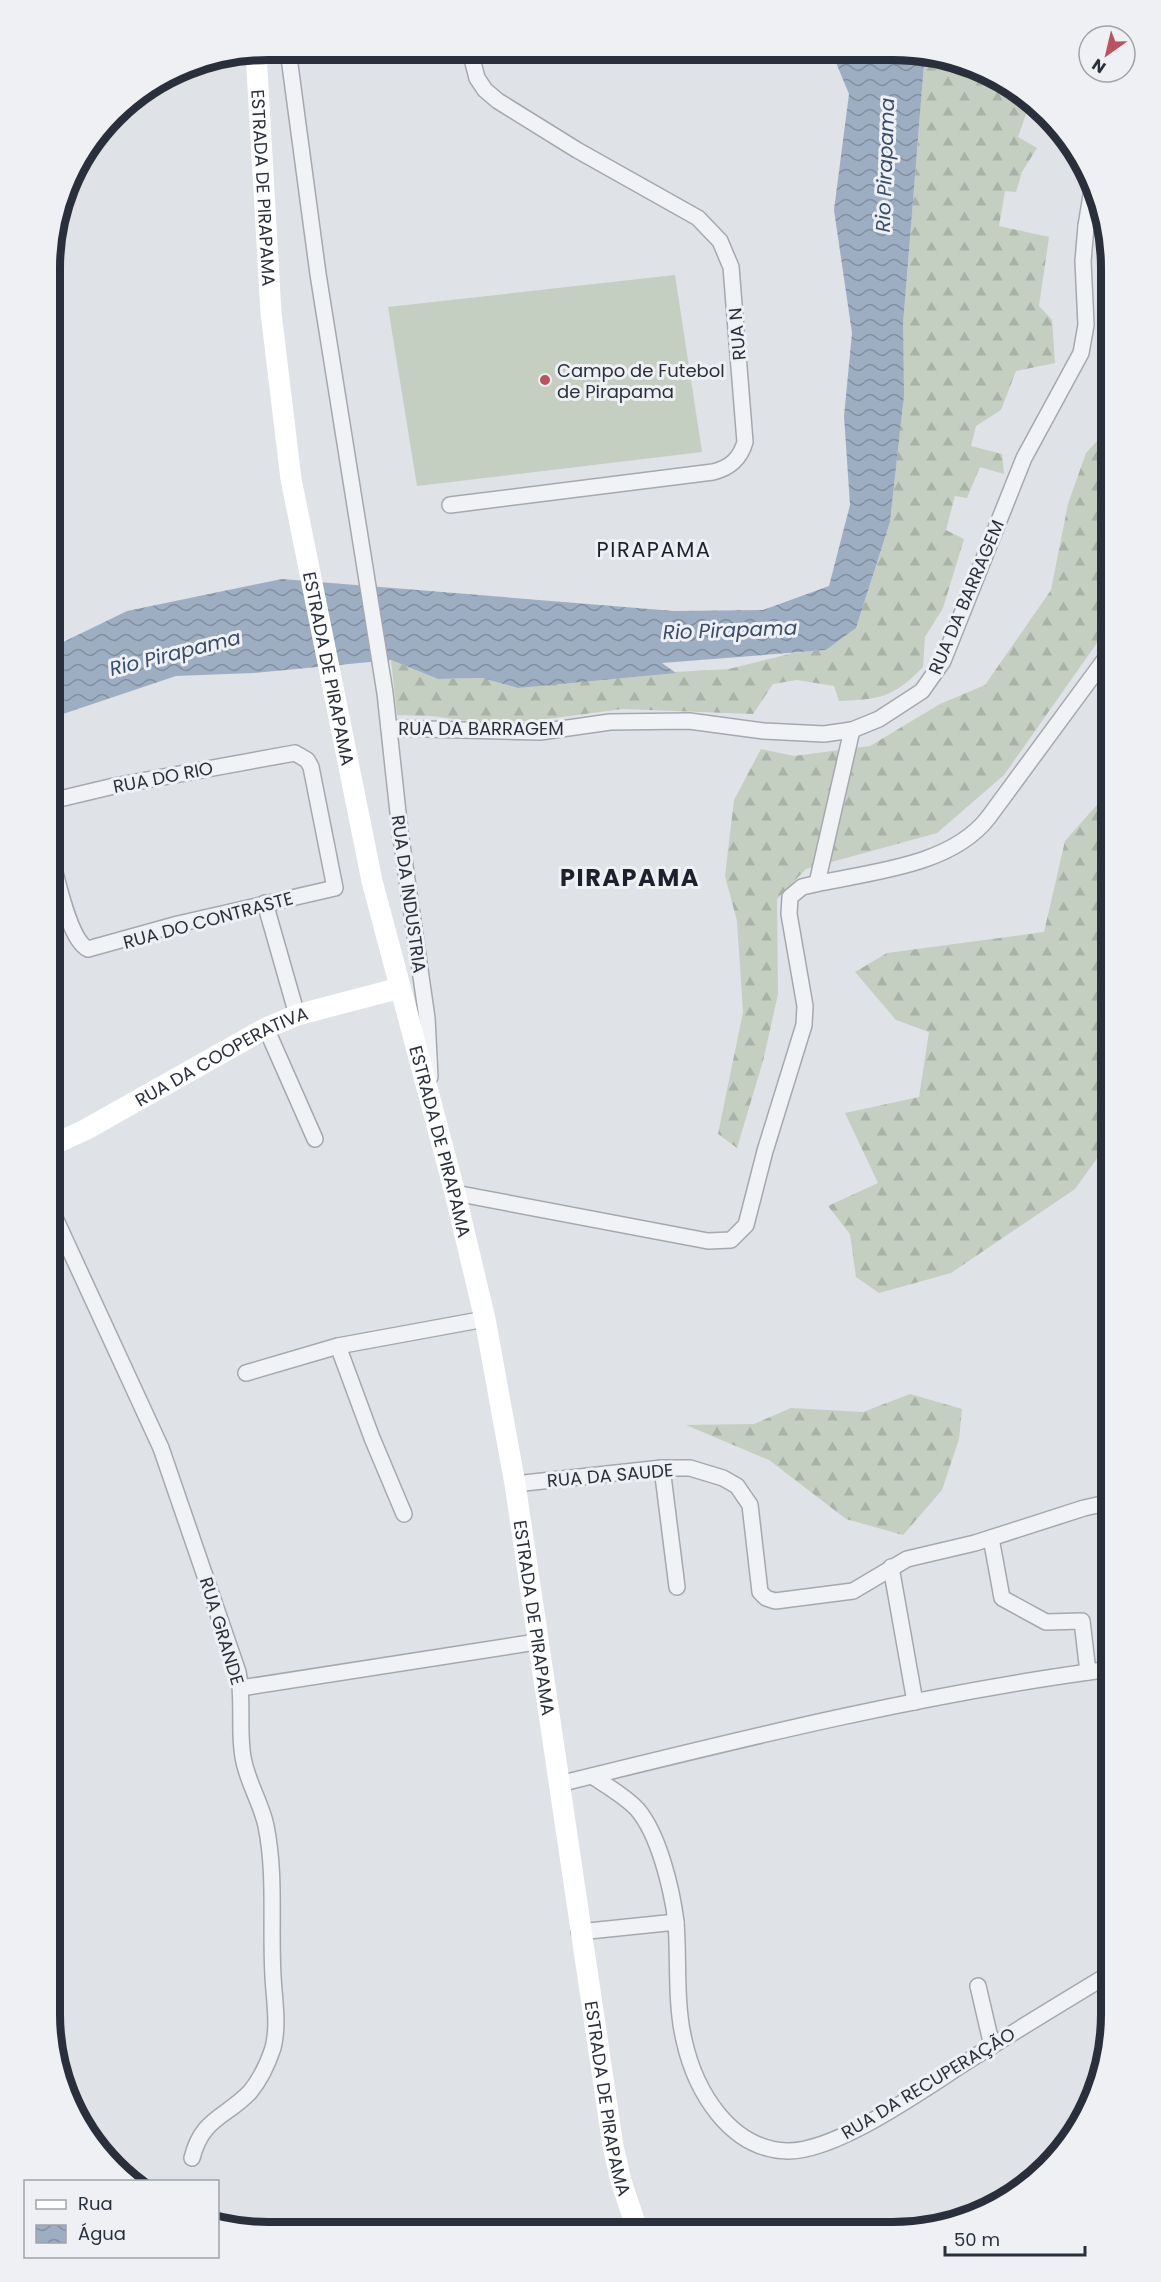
<svg xmlns="http://www.w3.org/2000/svg" width="1161" height="2282" font-family="Poppins,sans-serif">
	<defs>
		<pattern id="forest-firs" width="22" height="20" patternUnits="userSpaceOnUse" patternTransform="scale(1.5)"><rect width="22" height="20" fill="#c4cfc1"/><path d="M5 1l3.5 6h-7zM16 11l3.5 6h-7z" fill="#a9b2a7"/></pattern>
		<pattern id="water-waves" width="16" height="10" patternUnits="userSpaceOnUse" patternTransform="scale(1.5)"><rect width="16" height="10" fill="#9eaec2"/><path d="M0 5q4-4 8 0t8 0" fill="none" stroke="#818e9f"/></pattern>
	</defs>
	<rect width="100%" height="100%" fill="#dfe2e6"/>
	<g fill="url(#forest-firs)">
		<path d="M 930,54 L 1037,104 L 1067,138 L 1026,114 L 1018,137 L 1037,148 L 1022,172 L 1016,192 L 1005,191 L 999,226 L 1049,237 L 1039,306 L 1052,320 L 1055,363 L 1016,371 L 1001,410 L 976,426 L 971,446 L 1002,454 L 1004,474 L 980,467 L 967,498 L 955,496 L 946,530 L 964,539 L 943,608 L 925,637 L 923,667 C 893,698 880,699 839,701 L 834,686 L 797,680 L 773,684 L 753,714 L 622,709 L 532,721 L 476,722 L 432,716 L 397,715 L 391,660 L 438,679 L 483,678 L 518,688 L 621,675 L 729,669 L 793,653 L 826,650 L 856,628 L 890,522 L 903,402 L 903,325 L 924,64 Z"/>
		<path d="M 1111,426 L 1111,623 L 1004,775 L 937,833 L 806,869 L 777,899 L 778,994 L 763,1061 L 737,1148 L 718,1134 L 743,1012 L 737,921 L 725,876 L 734,800 L 761,749 L 794,756 L 870,746 L 940,704 L 985,685 L 1051,590 L 1068,504 L 1086,453 Z"/>
		<path d="M 1111,789 L 1111,1139 L 1075,1189 L 951,1273 L 879,1293 L 856,1277 L 850,1234 L 828,1206 L 878,1183 L 845,1113 L 919,1097 L 929,1032 L 896,1020 L 855,972 L 887,953 L 1044,932 L 1065,841 Z"/>
		<path d="M 910,1394 L 962,1409 L 959,1439 L 942,1490 L 903,1535 L 846,1519 L 769,1460 L 686,1425 L 754,1424 L 791,1408 L 863,1412 Z"/>
	</g>
	<path fill="#c4cfc1" d="M 675,275 L 702,452 L 417,486 L 388,307 Z"/>
	<path fill="url(#water-waves)" d="M 832,53 L 915,54 L 924,64 L 903,325 L 904,395 L 890,522 L 856,628 L 826,650 L 662,663 L 676,673 L 518,688 L 482,678 L 438,679 L 391,660 L 253,673 L 176,676 L 51,718 L 51,648 L 127,611 L 282,579 L 674,611 L 763,610 L 829,586 L 850,505 L 844,416 L 852,333 L 834,210 L 849,94 Z"/>
	<g fill="none" stroke-linecap="round" stroke-linejoin="round">
		<g stroke="#a5a9af" stroke-width="18">
			<g id="street">
				<path d="M 288,50 L 318,274 L 385,693 L 400,831 L 427,1018 L 430,1077"/>
				<path d="M 1086,226 L 1093,183"/>
				<path d="M 450,505 L 713,472 C 730,468 740,459 745,442 L 731,267 L 720,241 L 698,218 L 577,150 L 498,101 L 485,90 L 477,78 L 470,51"/>
				<path d="M 389,728 L 540,732 L 610,722 L 689,721 L 764,731 L 824,734 L 852,730 L 879,719 L 922,691 L 943,661 L 1024,458 L 1081,353 L 1086,325 L 1083,261 L 1086,226 L 1103,218"/>
				<path d="M 51,857 C 57,878 69,940 88,949 L 178,924 L 335,888 L 311,767 L 307,760 L 295,753 L 114,786 L 51,801"/>
				<path d="M 817,883 L 852,730"/>
				<path d="M 265,903 L 297,1015"/>
				<path d="M 266,1028 L 315,1139"/>
				<path d="M 455,1193 L 708,1241 L 731,1240 L 746,1225 L 765,1151 L 804,1025 L 805,1006 L 789,914 L 790,897 L 802,887 C 862,872 948,869 988,818 L 1111,651"/>
				<path d="M 50,1207 L 161,1448 L 238,1672 C 244,1700 238,1729 243,1757 C 247,1782 261,1802 266,1826 C 276,1875 270,1926 273,1976 C 274,1999 279,2024 273,2048 C 268,2063 260,2080 250,2092 C 225,2118 202,2118 192,2158"/>
				<path d="M 338,1346 L 372,1438 L 404,1514"/>
				<path d="M 246,1373 L 338,1346 L 485,1319"/>
				<path d="M 662,1468 L 677,1587"/>
				<path d="M 515,1484 L 662,1468 L 690,1468 L 723,1478 L 737,1486 L 750,1505 L 760,1592 L 766,1598 L 775,1601 L 853,1591 L 907,1559 L 975,1543 L 1084,1508 L 1111,1502"/>
				<path d="M 991,1538 L 1002,1598 L 1046,1622 L 1082,1621 L 1088,1672"/>
				<path d="M 891,1567 L 915,1702"/>
				<path d="M 241,1688 L 536,1642"/>
				<path d="M 592,1776 C 607,1786 625,1796 637,1809 C 659,1834 672,1890 676,1922"/>
				<path d="M 559,1784 C 741,1739 925,1693 1111,1669"/>
				<path d="M 579,1932 L 676,1922 C 679,1960 675,2002 684,2040 C 695,2090 729,2149 787,2151 C 837,2152 925,2088 968,2061 C 1015,2031 1063,2002 1111,1973"/>
				<path d="M 978,1986 L 992,2046"/>
			</g>
		</g>
		<use href="#street" stroke="#f1f2f5" stroke-width="15"/>
		<g stroke="#fff" stroke-width="21">
			<path id="s1" d="M 256,52 L 271,313 L 291,479 L 372,881 L 455,1193 L 485,1319 L 515,1484 L 613,2146 L 621,2181 L 638,2232"/>
			<path id="s2" d="M 50,1146 L 85,1130 L 266,1028 L 297,1015 L 400,988"/>
		</g>
	</g>
	<circle fill="#bd525f" stroke="#eef0f4" stroke-width="2" cx="545" cy="380" r="6"/>
	<g text-anchor="middle" dominant-baseline="central" stroke-width="6" stroke-linejoin="round" paint-order="stroke">
		<g font-size="18" fill="#2a303b" stroke="#eef0f4">
			<text stroke="none"><textPath href="#s1" startOffset="136">ESTRADA DE PIRAPAMA</textPath></text>
			<text transform="translate(737 334) rotate(-95)">RUA N</text>
			<text transform="translate(966 597) rotate(-67)">RUA DA BARRAGEM</text>
			<text stroke="none"><textPath href="#s1" startOffset="622">ESTRADA DE PIRAPAMA</textPath></text>
			<text x="481" y="728">RUA DA BARRAGEM</text>
			<text transform="translate(163 777) rotate(-11)">RUA DO RIO</text>
			<text transform="translate(409 894) rotate(82)">RUA DA INDUSTRIA</text>
			<text transform="translate(208 920) rotate(-15)">RUA DO CONTRASTE</text>
			<text stroke="none"><textPath href="#s2" startOffset="194">RUA DA COOPERATIVA</textPath></text>
			<text stroke="none"><textPath href="#s1" startOffset="1108">ESTRADA DE PIRAPAMA</textPath></text>
			<text transform="translate(610 1475) rotate(-5)">RUA DA SAUDE</text>
			<text stroke="none"><textPath href="#s1" startOffset="1594">ESTRADA DE PIRAPAMA</textPath></text>
			<text transform="translate(222 1631) rotate(73)">RUA GRANDE</text>
			<text transform="translate(928 2083) rotate(-31)">RUA DA RECUPERAÇÃO</text>
			<text stroke="none"><textPath href="#s1" startOffset="2080">ESTRADA DE PIRAPAMA</textPath></text>
		</g>
		<g font-size="18" fill="#2a303b" stroke="#eef0f4" text-anchor="start">
			<text x="557" y="370">Campo de Futebol<tspan x="557" dy="21">de Pirapama</tspan></text>
		</g>
		<g font-size="20" font-style="italic" fill="#394d6a" stroke="#eef0f4">
			<text transform="translate(885 165) rotate(-88)">Rio Pirapama</text>
			<text transform="translate(730 630) rotate(-2)">Rio Pirapama</text>
			<text transform="translate(175 653) rotate(-14)">Rio Pirapama</text>
		</g>
		<g font-size="21" letter-spacing="1.5" fill="#1c212c" stroke="#eef0f4">
			<text x="654" y="549">PIRAPAMA</text>
		</g>
		<g font-size="24" font-weight="bold" letter-spacing="1.5" fill="#1c212c" stroke="#eef0f4">
			<text x="630" y="877">PIRAPAMA</text>
		</g>
	</g>
	<path d="M0 0H1161V2282H0ZM268 60H893A208 208 0 0 1 1101 268V2014A208 208 0 0 1 893 2222H268A208 208 0 0 1 60 2014V268A208 208 0 0 1 268 60Z" fill="#eef0f4" fill-rule="evenodd"/>
	<path fill="none" stroke="#2a303b" stroke-width="8" d="M268 60H893A208 208 0 0 1 1101 268V2014A208 208 0 0 1 893 2222H268A208 208 0 0 1 60 2014V268A208 208 0 0 1 268 60Z"/>
	<rect x="24" y="2180" width="195" height="78" fill="#eef0f4" stroke="#a0a3aa" stroke-width="1.5"/>
	<rect x="36" y="2200" width="30" height="9" fill="#ffffff" stroke="#a0a3aa" stroke-width="1.5"/>
	<text x="78" y="2210" font-size="18" fill="#2a303b">Rua</text>
	<rect x="36" y="2225" width="30" height="18" fill="url(#water-waves)" stroke="#a0a3aa" stroke-width="1.5"/>
	<text x="78" y="2240" font-size="18" fill="#2a303b">Água</text>
	<g transform="translate(1107 54) rotate(214)"><circle r="28" fill="#eef0f4" stroke="#a0a3aa" stroke-width="1.5"/>
	<path d="M0-4.5L10 22L0 15L-10 22Z" fill="#bd525f"/>
	<text y="-9" font-size="16" font-weight="bold" text-anchor="middle" fill="#2a303b">N</text>
	</g>
	<path d="M945 2246v9h140v-9" fill="none" stroke="#2a303b" stroke-width="3"/>
	<text x="954" y="2246" font-size="18" fill="#2a303b" stroke="#eef0f4" stroke-width="4.5" paint-order="stroke">50 m</text>
</svg>
